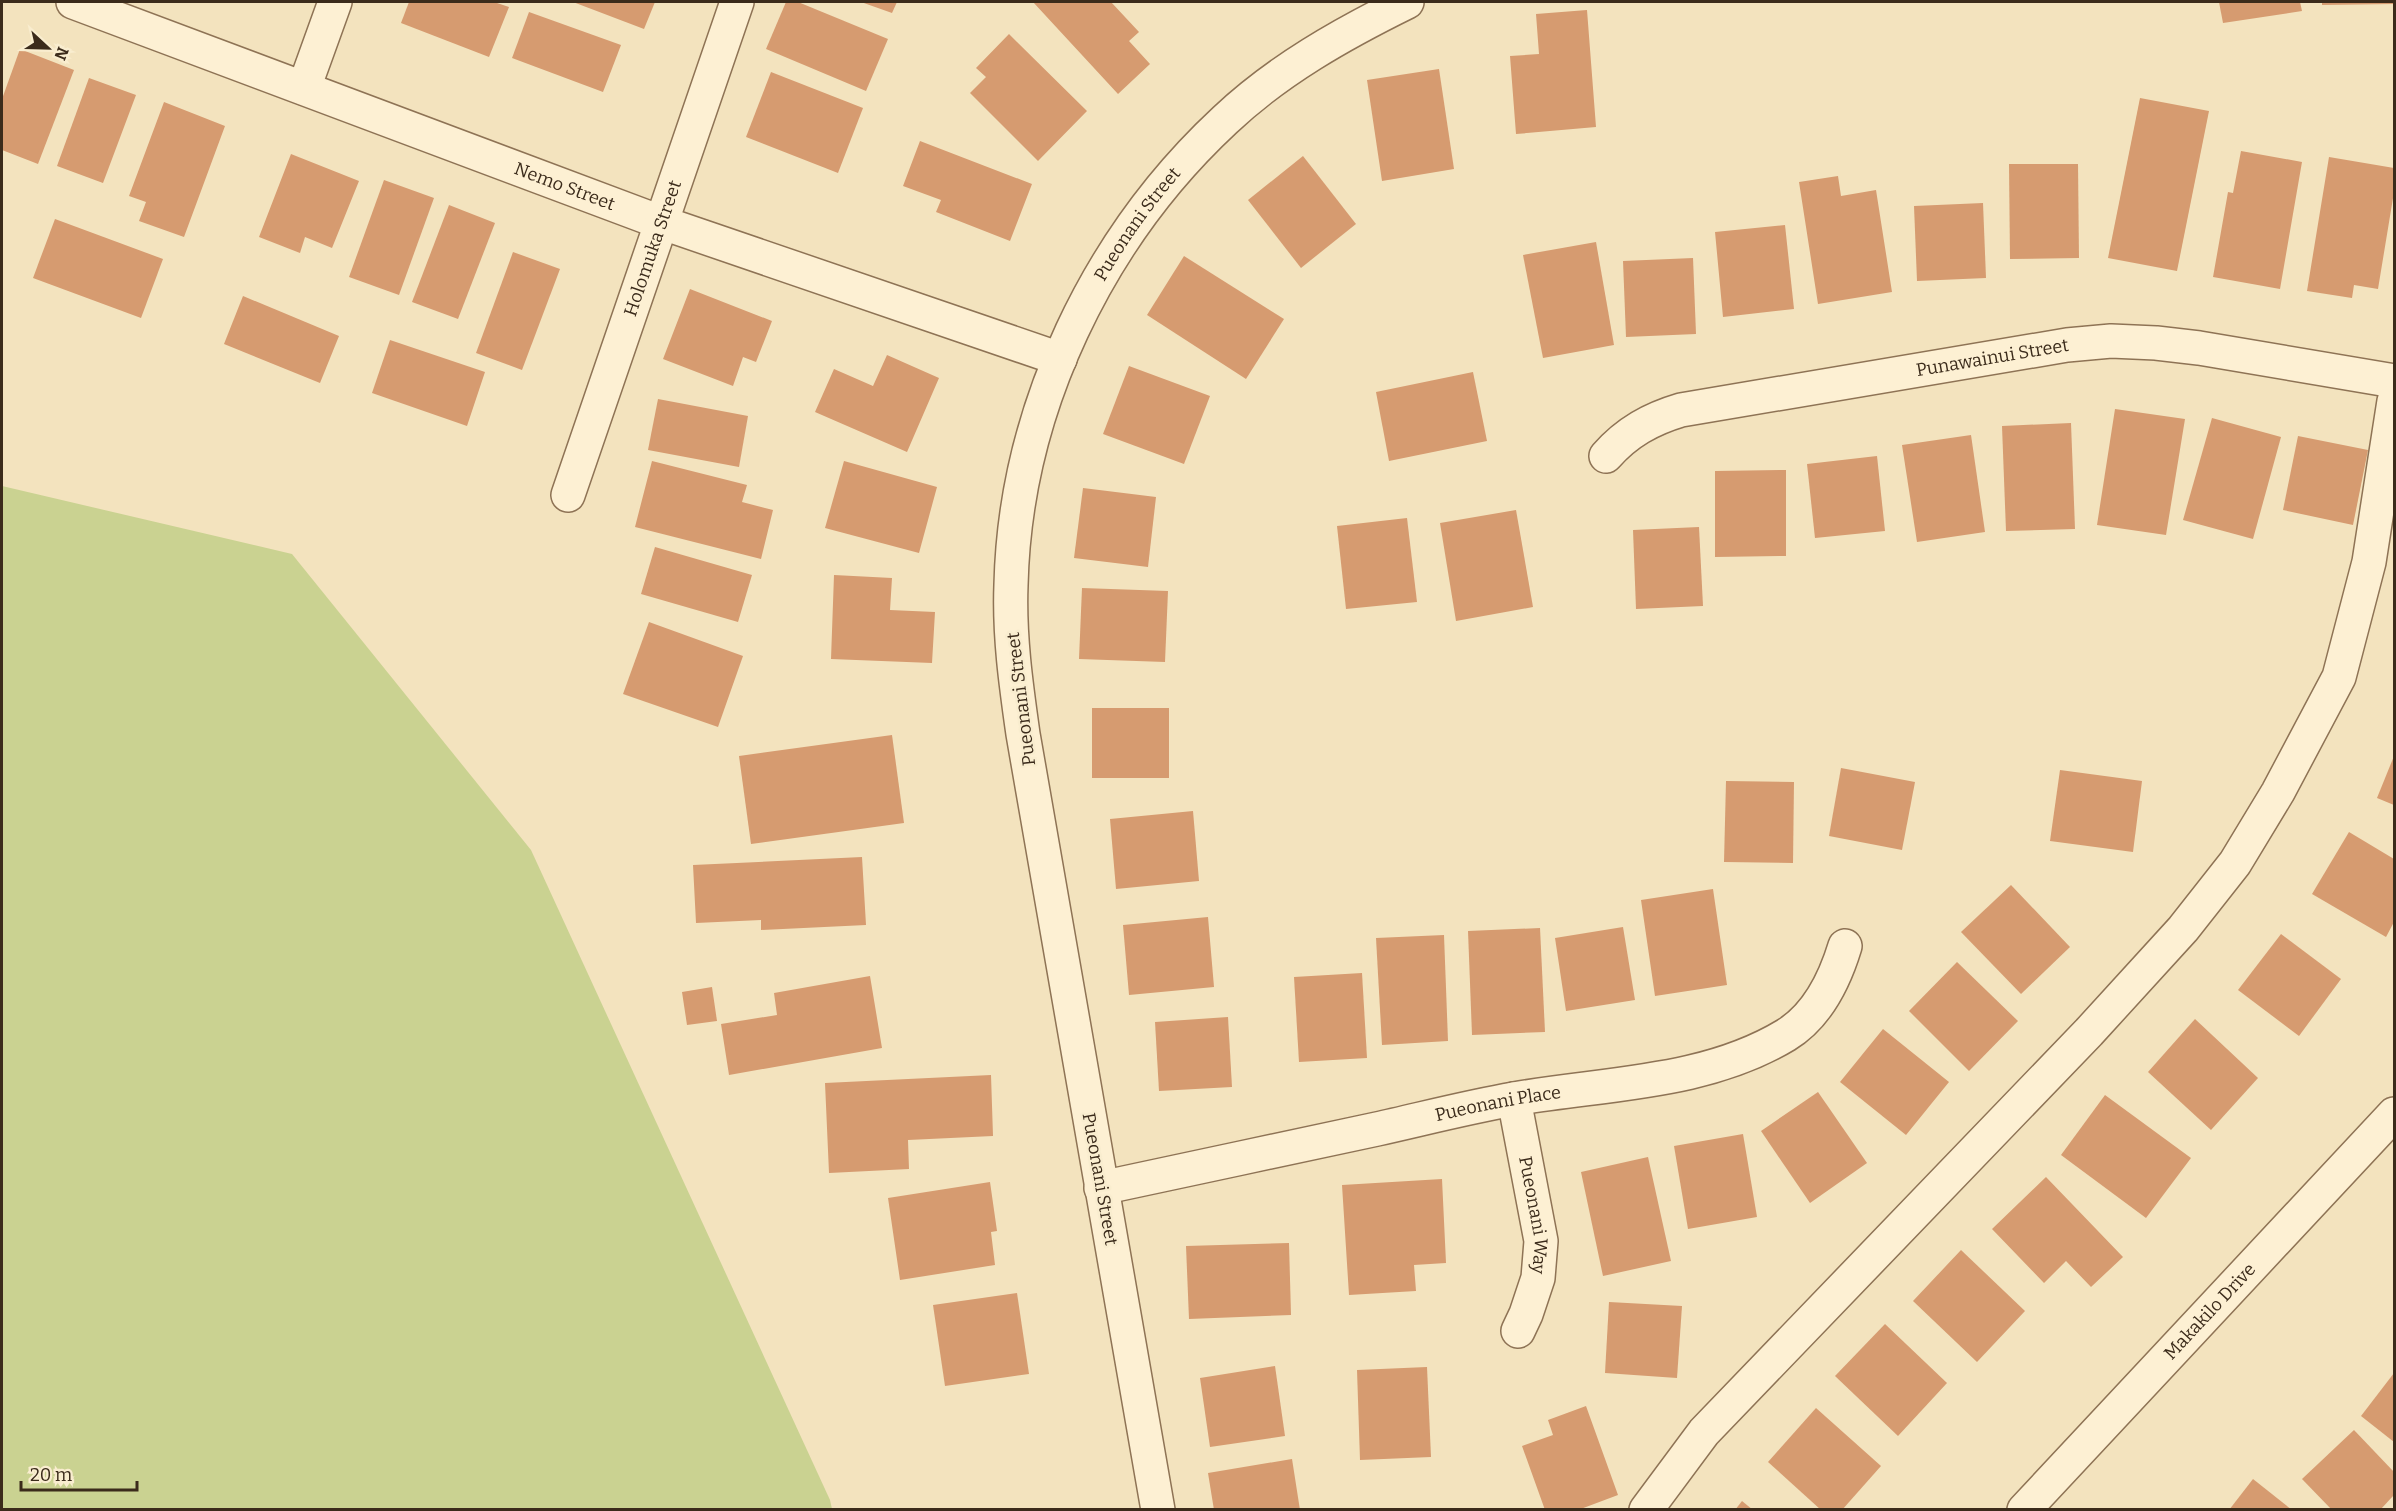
<svg xmlns="http://www.w3.org/2000/svg" width="2396" height="1511" font-family="Bitter,serif">
	<rect width="100%" height="100%" fill="#f3e3be"/>
	<path fill="#cad291" d="M 2,486 L 292,554 L 531,850 L 830,1500 L 832,1509 L 2,1509 Z"/>
	<g fill="#d69b70">
		<path d="M 409,2 L 494,2 L 509,7 L 489,57 L 401,23 Z"/>
		<path d="M 573,2 L 655,2 L 644,29 Z"/>
		<path d="M 786,2 L 798,2 L 888,39 L 866,91 L 766,49 Z"/>
		<path d="M 861,2 L 897,2 L 892,13 Z"/>
		<path d="M 1033,2 L 1111,2 L 1139,32 L 1129,41 L 1150,64 L 1118,94 Z"/>
		<path d="M 2219,2 L 2300,2 L 2302,11 L 2223,23 Z"/>
		<path d="M 2322,2 L 2394,2 L 2394,4 L 2322,5 Z"/>
		<path d="M 1587,10 L 1596,127 L 1516,134 L 1510,56 L 1539,54 L 1536,14 Z"/>
		<path d="M 529,12 L 621,45 L 603,92 L 512,58 Z"/>
		<path d="M 1009,34 L 1087,111 L 1038,161 L 970,93 L 986,77 L 976,68 Z"/>
		<path d="M 20,49 L 74,70 L 38,164 L 2,150 L 2,99 Z"/>
		<path d="M 1439,69 L 1454,169 L 1382,181 L 1367,80 Z"/>
		<path d="M 771,72 L 863,108 L 838,173 L 746,137 Z"/>
		<path d="M 89,78 L 136,95 L 103,183 L 57,166 Z"/>
		<path d="M 2140,98 L 2209,111 L 2177,271 L 2108,258 Z"/>
		<path d="M 164,102 L 225,126 L 184,237 L 139,221 L 146,202 L 129,196 Z"/>
		<path d="M 920,141 L 1032,184 L 1010,241 L 936,212 L 941,200 L 903,186 Z"/>
		<path d="M 2241,151 L 2302,162 L 2280,289 L 2213,277 L 2228,192 L 2233,193 Z"/>
		<path d="M 291,154 L 359,181 L 332,248 L 305,237 L 300,253 L 259,237 Z"/>
		<path d="M 1303,156 L 1356,224 L 1301,268 L 1248,200 Z"/>
		<path d="M 2329,157 L 2394,168 L 2394,192 L 2378,289 L 2354,285 L 2352,298 L 2307,291 Z"/>
		<path d="M 2009,164 L 2078,164 L 2079,258 L 2010,259 Z"/>
		<path d="M 1838,176 L 1841,196 L 1876,190 L 1892,292 L 1818,304 L 1799,182 Z"/>
		<path d="M 384,180 L 434,198 L 399,295 L 349,277 Z"/>
		<path d="M 1983,203 L 1986,278 L 1917,281 L 1914,206 Z"/>
		<path d="M 449,205 L 495,223 L 458,319 L 412,302 Z"/>
		<path d="M 55,219 L 163,259 L 141,318 L 33,278 Z"/>
		<path d="M 1785,225 L 1794,309 L 1723,317 L 1715,232 Z"/>
		<path d="M 1596,242 L 1614,345 L 1543,358 L 1523,255 Z"/>
		<path d="M 513,252 L 560,269 L 522,370 L 476,353 Z"/>
		<path d="M 1184,256 L 1284,319 L 1246,379 L 1147,315 Z"/>
		<path d="M 1693,258 L 1696,334 L 1626,337 L 1623,261 Z"/>
		<path d="M 690,289 L 772,321 L 756,362 L 743,357 L 733,386 L 663,359 Z"/>
		<path d="M 243,296 L 339,336 L 320,383 L 224,344 Z"/>
		<path d="M 390,340 L 485,372 L 467,426 L 372,393 Z"/>
		<path d="M 887,355 L 939,378 L 907,452 L 815,412 L 834,369 L 873,386 Z"/>
		<path d="M 1129,366 L 1210,396 L 1184,464 L 1103,434 Z"/>
		<path d="M 1473,372 L 1487,441 L 1389,461 L 1376,392 Z"/>
		<path d="M 658,399 L 748,416 L 739,467 L 648,450 Z"/>
		<path d="M 2115,409 L 2185,419 L 2166,535 L 2097,525 Z"/>
		<path d="M 2212,418 L 2281,437 L 2253,539 L 2183,520 Z"/>
		<path d="M 2071,423 L 2075,529 L 2006,531 L 2002,426 Z"/>
		<path d="M 1971,435 L 1985,532 L 1917,542 L 1902,445 Z"/>
		<path d="M 2298,436 L 2368,450 L 2353,525 L 2283,510 Z"/>
		<path d="M 1877,456 L 1885,531 L 1815,538 L 1807,464 Z"/>
		<path d="M 652,461 L 747,485 L 742,502 L 773,510 L 761,559 L 635,527 Z"/>
		<path d="M 844,461 L 937,487 L 919,553 L 825,528 Z"/>
		<path d="M 1786,470 L 1786,556 L 1715,557 L 1715,471 Z"/>
		<path d="M 1083,488 L 1156,497 L 1148,567 L 1074,558 Z"/>
		<path d="M 1516,510 L 1533,607 L 1456,621 L 1440,523 Z"/>
		<path d="M 1407,518 L 1417,602 L 1346,609 L 1337,526 Z"/>
		<path d="M 1699,527 L 1703,606 L 1636,609 L 1633,530 Z"/>
		<path d="M 655,547 L 752,575 L 738,622 L 641,594 Z"/>
		<path d="M 834,575 L 892,578 L 890,610 L 935,612 L 932,663 L 831,659 Z"/>
		<path d="M 1082,588 L 1168,591 L 1165,662 L 1079,659 Z"/>
		<path d="M 649,622 L 743,656 L 718,727 L 623,694 Z"/>
		<rect x="1092" y="708" width="77" height="70"/>
		<path d="M 892,735 L 904,823 L 751,844 L 739,756 Z"/>
		<path d="M 2394,756 L 2394,805 L 2377,798 Z"/>
		<path d="M 1841,768 L 1915,782 L 1902,850 L 1829,836 Z"/>
		<path d="M 2060,770 L 2142,781 L 2133,852 L 2050,841 Z"/>
		<path d="M 1726,781 L 1794,782 L 1793,863 L 1724,862 Z"/>
		<path d="M 1193,811 L 1199,881 L 1116,889 L 1110,819 Z"/>
		<path d="M 2349,832 L 2394,859 L 2394,922 L 2386,937 L 2312,894 Z"/>
		<path d="M 862,857 L 866,925 L 761,930 L 761,920 L 696,923 L 693,865 Z"/>
		<path d="M 2011,885 L 2070,947 L 2021,994 L 1961,932 Z"/>
		<path d="M 1713,889 L 1727,985 L 1655,996 L 1641,900 Z"/>
		<path d="M 1208,917 L 1214,987 L 1129,995 L 1123,925 Z"/>
		<path d="M 1623,927 L 1635,1000 L 1566,1011 L 1555,938 Z"/>
		<path d="M 1540,928 L 1545,1032 L 1472,1035 L 1468,931 Z"/>
		<path d="M 2281,934 L 2341,979 L 2299,1036 L 2238,990 Z"/>
		<path d="M 1444,935 L 1448,1041 L 1382,1045 L 1376,938 Z"/>
		<path d="M 1957,962 L 2018,1021 L 1969,1071 L 1909,1011 Z"/>
		<path d="M 1362,973 L 1367,1058 L 1299,1062 L 1294,977 Z"/>
		<path d="M 870,976 L 882,1048 L 729,1075 L 721,1024 L 777,1015 L 774,993 Z"/>
		<path d="M 712,987 L 717,1021 L 687,1025 L 682,992 Z"/>
		<path d="M 1228,1017 L 1232,1087 L 1159,1091 L 1155,1022 Z"/>
		<path d="M 2195,1019 L 2258,1078 L 2211,1130 L 2148,1072 Z"/>
		<path d="M 1883,1029 L 1949,1082 L 1906,1135 L 1840,1082 Z"/>
		<path d="M 991,1075 L 993,1136 L 908,1140 L 909,1169 L 829,1173 L 825,1083 Z"/>
		<path d="M 1818,1092 L 1867,1163 L 1810,1203 L 1761,1131 Z"/>
		<path d="M 2105,1095 L 2191,1158 L 2146,1218 L 2061,1155 Z"/>
		<path d="M 1743,1134 L 1757,1217 L 1688,1229 L 1674,1146 Z"/>
		<path d="M 1648,1157 L 1671,1261 L 1603,1276 L 1581,1172 Z"/>
		<path d="M 2046,1177 L 2123,1257 L 2091,1287 L 2066,1261 L 2044,1283 L 1992,1229 Z"/>
		<path d="M 1442,1179 L 1446,1263 L 1414,1265 L 1416,1291 L 1349,1295 L 1342,1185 Z"/>
		<path d="M 990,1182 L 997,1231 L 991,1232 L 995,1265 L 900,1280 L 888,1198 Z"/>
		<path d="M 1289,1243 L 1291,1315 L 1189,1319 L 1186,1246 Z"/>
		<path d="M 1961,1250 L 2025,1311 L 1977,1362 L 1913,1301 Z"/>
		<path d="M 1017,1293 L 1029,1374 L 945,1386 L 933,1305 Z"/>
		<path d="M 1609,1302 L 1682,1306 L 1677,1378 L 1605,1373 Z"/>
		<path d="M 1885,1324 L 1947,1383 L 1898,1436 L 1835,1376 Z"/>
		<path d="M 1275,1366 L 1285,1436 L 1210,1447 L 1200,1378 Z"/>
		<path d="M 1427,1367 L 1431,1457 L 1360,1460 L 1357,1370 Z"/>
		<path d="M 2394,1373 L 2394,1442 L 2361,1416 Z"/>
		<path d="M 1586,1406 L 1618,1495 L 1578,1510 L 1545,1510 L 1522,1446 L 1553,1435 L 1548,1420 Z"/>
		<path d="M 1816,1408 L 1881,1466 L 1842,1510 L 1821,1510 L 1768,1462 Z"/>
		<path d="M 2354,1430 L 2394,1472 L 2394,1495 L 2380,1510 L 2332,1510 L 2302,1479 Z"/>
		<path d="M 1292,1459 L 1300,1510 L 1214,1510 L 1208,1473 Z"/>
		<path d="M 2253,1479 L 2292,1510 L 2229,1510 Z"/>
		<path d="M 1742,1501 L 1753,1510 L 1735,1510 Z"/>
	</g>
	<g fill="none" stroke-linecap="round" stroke-linejoin="round">
		<g stroke="#8e7355" stroke-width="36">
			<g id="minor">
				<path id="s1" d="M 73,2 L 660,222 L 1060,359"/>
				<path d="M 304,88 L 335,2"/>
				<path id="s2" d="M 1606,456 C 1627,432 1651,419 1681,410 L 2067,345 L 2111,341 L 2156,343 L 2199,348 L 2394,381"/>
				<path id="s3" d="M 568,495 L 737,2"/>
				<path id="s4" d="M 1514,1099 L 1541,1241 L 1538,1278 L 1526,1314 L 1518,1331"/>
				<path id="s5" d="M 1101,1188 C 1193,1168 1285,1149 1377,1129 C 1422,1119 1468,1107 1514,1099 C 1605,1083 1705,1084 1786,1035 C 1817,1016 1835,979 1845,946"/>
				<path id="s6" d="M 1158,1510 L 1023,734 C 1016,685 1009,635 1011,585 C 1015,410 1098,238 1225,120 C 1278,70 1342,34 1407,2"/>
				<path d="M 1646,1510 L 1704,1432 L 2089,1032 L 2183,929 L 2235,863 L 2278,792 L 2339,677 L 2369,562 L 2394,401"/>
				<path id="s7" d="M 2024,1510 L 2394,1114"/>
			</g>
		</g>
		<use href="#minor" stroke="#fdf0d3" stroke-width="33"/>
	</g>
	<g text-anchor="middle" dominant-baseline="central" stroke-width="5" stroke-linejoin="round" paint-order="stroke">
		<g font-size="18" fill="#3b2b1b" stroke="#f9edcf">
			<text stroke="none"><textPath href="#s1" startOffset="525">Nemo Street</textPath></text>
			<text stroke="none"><textPath href="#s6" startOffset="1326">Pueonani Street</textPath></text>
			<text stroke="none"><textPath href="#s3" startOffset="261">Holomuka Street</textPath></text>
			<text stroke="none"><textPath href="#s2" startOffset="405">Punawainui Street</textPath></text>
			<text transform="translate(1021 699) rotate(-97)">Pueonani Street</text>
			<text stroke="none"><textPath href="#s5" startOffset="406">Pueonani Place</textPath></text>
			<text transform="translate(1100 1179) rotate(80)">Pueonani Street</text>
			<text stroke="none"><textPath href="#s4" startOffset="118">Pueonani Way</textPath></text>
			<text stroke="none"><textPath href="#s7" startOffset="272">Makakilo Drive</textPath></text>
		</g>
	</g>
	<rect width="2396" height="1511" fill="none" stroke="#3b2b1b" stroke-width="6"/>
	<g transform="translate(48 48) rotate(112)" stroke="#f9edcf" stroke-width="4.5" paint-order="stroke">
	<path d="M0-4.5L10 22L0 15L-10 22Z" fill="#3b2b1b"/>
	<text y="-9" font-size="16" font-weight="bold" text-anchor="middle" fill="#3b2b1b">N</text>
	</g>
	<path d="M21 1481v9h116v-9" fill="none" stroke="#3b2b1b" stroke-width="3"/>
	<text x="30" y="1481" font-size="18" fill="#3b2b1b" stroke="#f9edcf" stroke-width="4.5" paint-order="stroke">20 m</text>
</svg>
